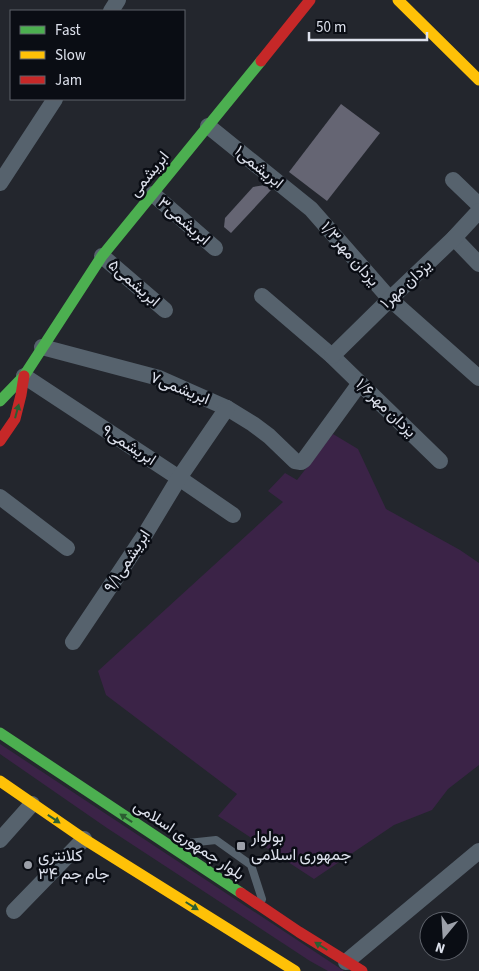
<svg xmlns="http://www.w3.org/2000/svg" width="479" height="971" font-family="'Source Sans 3',Vazirmatn,sans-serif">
	<rect width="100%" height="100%" fill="#23262d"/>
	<g fill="#3b2347">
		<path d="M 333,434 L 358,449 L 386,509 L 460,550 L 479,563 L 479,765 L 448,789 L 432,810 L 394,825 L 314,879 L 218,816 L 237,794 L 106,695 L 98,671 L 283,502 L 268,491 L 285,473 L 297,480 Z"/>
		<path d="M 0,744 L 344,971 L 328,971 L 310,961 L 107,828 L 0,754 Z"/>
	</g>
	<g fill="#656573">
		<path d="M 341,104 L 380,133 L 327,201 L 289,172 Z"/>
		<path d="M 265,185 L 271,190 L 231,233 L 224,227 L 225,218 L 253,187 Z"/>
	</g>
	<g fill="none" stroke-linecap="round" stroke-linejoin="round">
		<path stroke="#56626d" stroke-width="8" d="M 179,844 L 216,840 L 251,865 L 262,899"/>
		<g stroke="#56626d" stroke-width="16">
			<path d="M 111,11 L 118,0"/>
			<path d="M 208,126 L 311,209 L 390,299 L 479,378"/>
			<path d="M 453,180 L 479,205"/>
			<path d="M 0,183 L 55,99"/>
			<path d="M 153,194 L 215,248"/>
			<path d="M 454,238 L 479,264"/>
			<path d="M 102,256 L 165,310"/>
			<path d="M 262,296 L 332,356 L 440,461"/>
			<path d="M 42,347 L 159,378 L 227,408 L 253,424 L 269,436 L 295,461 L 301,462 L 304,460 L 360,383"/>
			<path d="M 332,356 L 390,299 L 454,238 L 479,211"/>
			<path d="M 24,376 L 179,478 L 233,515"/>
			<path d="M 0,497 L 67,548"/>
			<path d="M 73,642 L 144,536 L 179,478 L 227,408"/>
			<path d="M 0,840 L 32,804"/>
			<path d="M 14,911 L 84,839"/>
			<path d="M 346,962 L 479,851"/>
		</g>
		<g stroke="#4caf50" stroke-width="11">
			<path d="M 0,401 L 24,376 L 102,256 L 261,61"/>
			<path d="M 0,733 L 241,893"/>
		</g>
		<g stroke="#ffc107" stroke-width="11">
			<path d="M 398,0 L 479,80"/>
			<path d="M 0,781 L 84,839 L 295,971"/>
		</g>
		<g stroke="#c62828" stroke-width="11">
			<path d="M 261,61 L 310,0"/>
			<path d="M 0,441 L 15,419 L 21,395 L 24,376"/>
			<path d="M 241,893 L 299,932 L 362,971"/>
		</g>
	</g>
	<defs><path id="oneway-solid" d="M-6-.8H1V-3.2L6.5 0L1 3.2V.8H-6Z" transform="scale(1.25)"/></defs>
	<g fill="#2b5e32">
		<use href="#oneway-solid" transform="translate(17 411) rotate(-75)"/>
		<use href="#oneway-solid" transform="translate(126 818) rotate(-146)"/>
		<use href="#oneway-solid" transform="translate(54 819) rotate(34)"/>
		<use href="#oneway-solid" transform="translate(192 906) rotate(32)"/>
		<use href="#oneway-solid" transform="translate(321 946) rotate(-148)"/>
	</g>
	<g fill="#9ca0a9" stroke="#0a0d14" stroke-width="2">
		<rect x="236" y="841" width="10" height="10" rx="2.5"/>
		<circle cx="28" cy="865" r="5"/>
	</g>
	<g text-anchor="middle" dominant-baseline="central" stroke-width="5" stroke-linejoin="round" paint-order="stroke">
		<g font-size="16" fill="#dde1ec" stroke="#0a0d14">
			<text transform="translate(259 167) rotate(39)">ابریشمی۱</text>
			<text transform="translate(149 174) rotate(-51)">ابریشمی</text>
			<text transform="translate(184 221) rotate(41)">ابریشمی۳</text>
			<text transform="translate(350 254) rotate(49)">۱/۳یزدان مهر</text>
			<text transform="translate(134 283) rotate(41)">ابریشمی۵</text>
			<text transform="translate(406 284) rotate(-43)">یزدان مهر۱</text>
			<text transform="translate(180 388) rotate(22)">ابریشمی۷</text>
			<text transform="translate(386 408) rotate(44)">۱/۶یزدان مهر</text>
			<text transform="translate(129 445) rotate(33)">ابریشمی۹</text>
			<text transform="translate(127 561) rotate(-57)">۹/۱ابریشمی</text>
			<text transform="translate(189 840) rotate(34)">بلوار جمهوری اسلامی</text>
		</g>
		<g font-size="16" fill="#dde1ec" stroke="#0a0d14" text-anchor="start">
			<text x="251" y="837">بولوار<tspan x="251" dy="18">جمهوری اسلامی</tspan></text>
			<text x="38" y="856">کلانتری<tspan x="38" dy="18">۳۴ جام جم</tspan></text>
		</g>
	</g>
	<rect x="10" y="10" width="175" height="90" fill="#0a0d14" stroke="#5e626a"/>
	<rect x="20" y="26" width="25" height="8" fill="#4caf50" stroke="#5e626a"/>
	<text x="55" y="35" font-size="15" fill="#dde1ec">Fast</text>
	<rect x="20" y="51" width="25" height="8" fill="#ffc107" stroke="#5e626a"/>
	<text x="55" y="60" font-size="15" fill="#dde1ec">Slow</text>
	<rect x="20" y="76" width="25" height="8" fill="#c62828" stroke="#5e626a"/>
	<text x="55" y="85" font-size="15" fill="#dde1ec">Jam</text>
	<g transform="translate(444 936) rotate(198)"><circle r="24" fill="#0a0d14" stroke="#5e626a"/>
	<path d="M0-4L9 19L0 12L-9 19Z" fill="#9ca0a9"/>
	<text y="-8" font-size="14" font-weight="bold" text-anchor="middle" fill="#dde1ec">N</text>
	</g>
	<path d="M309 32v8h118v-8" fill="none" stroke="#dde1ec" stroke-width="2.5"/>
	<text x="316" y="32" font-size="15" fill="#dde1ec" stroke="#0a0d14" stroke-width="4" paint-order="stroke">50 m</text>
</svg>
